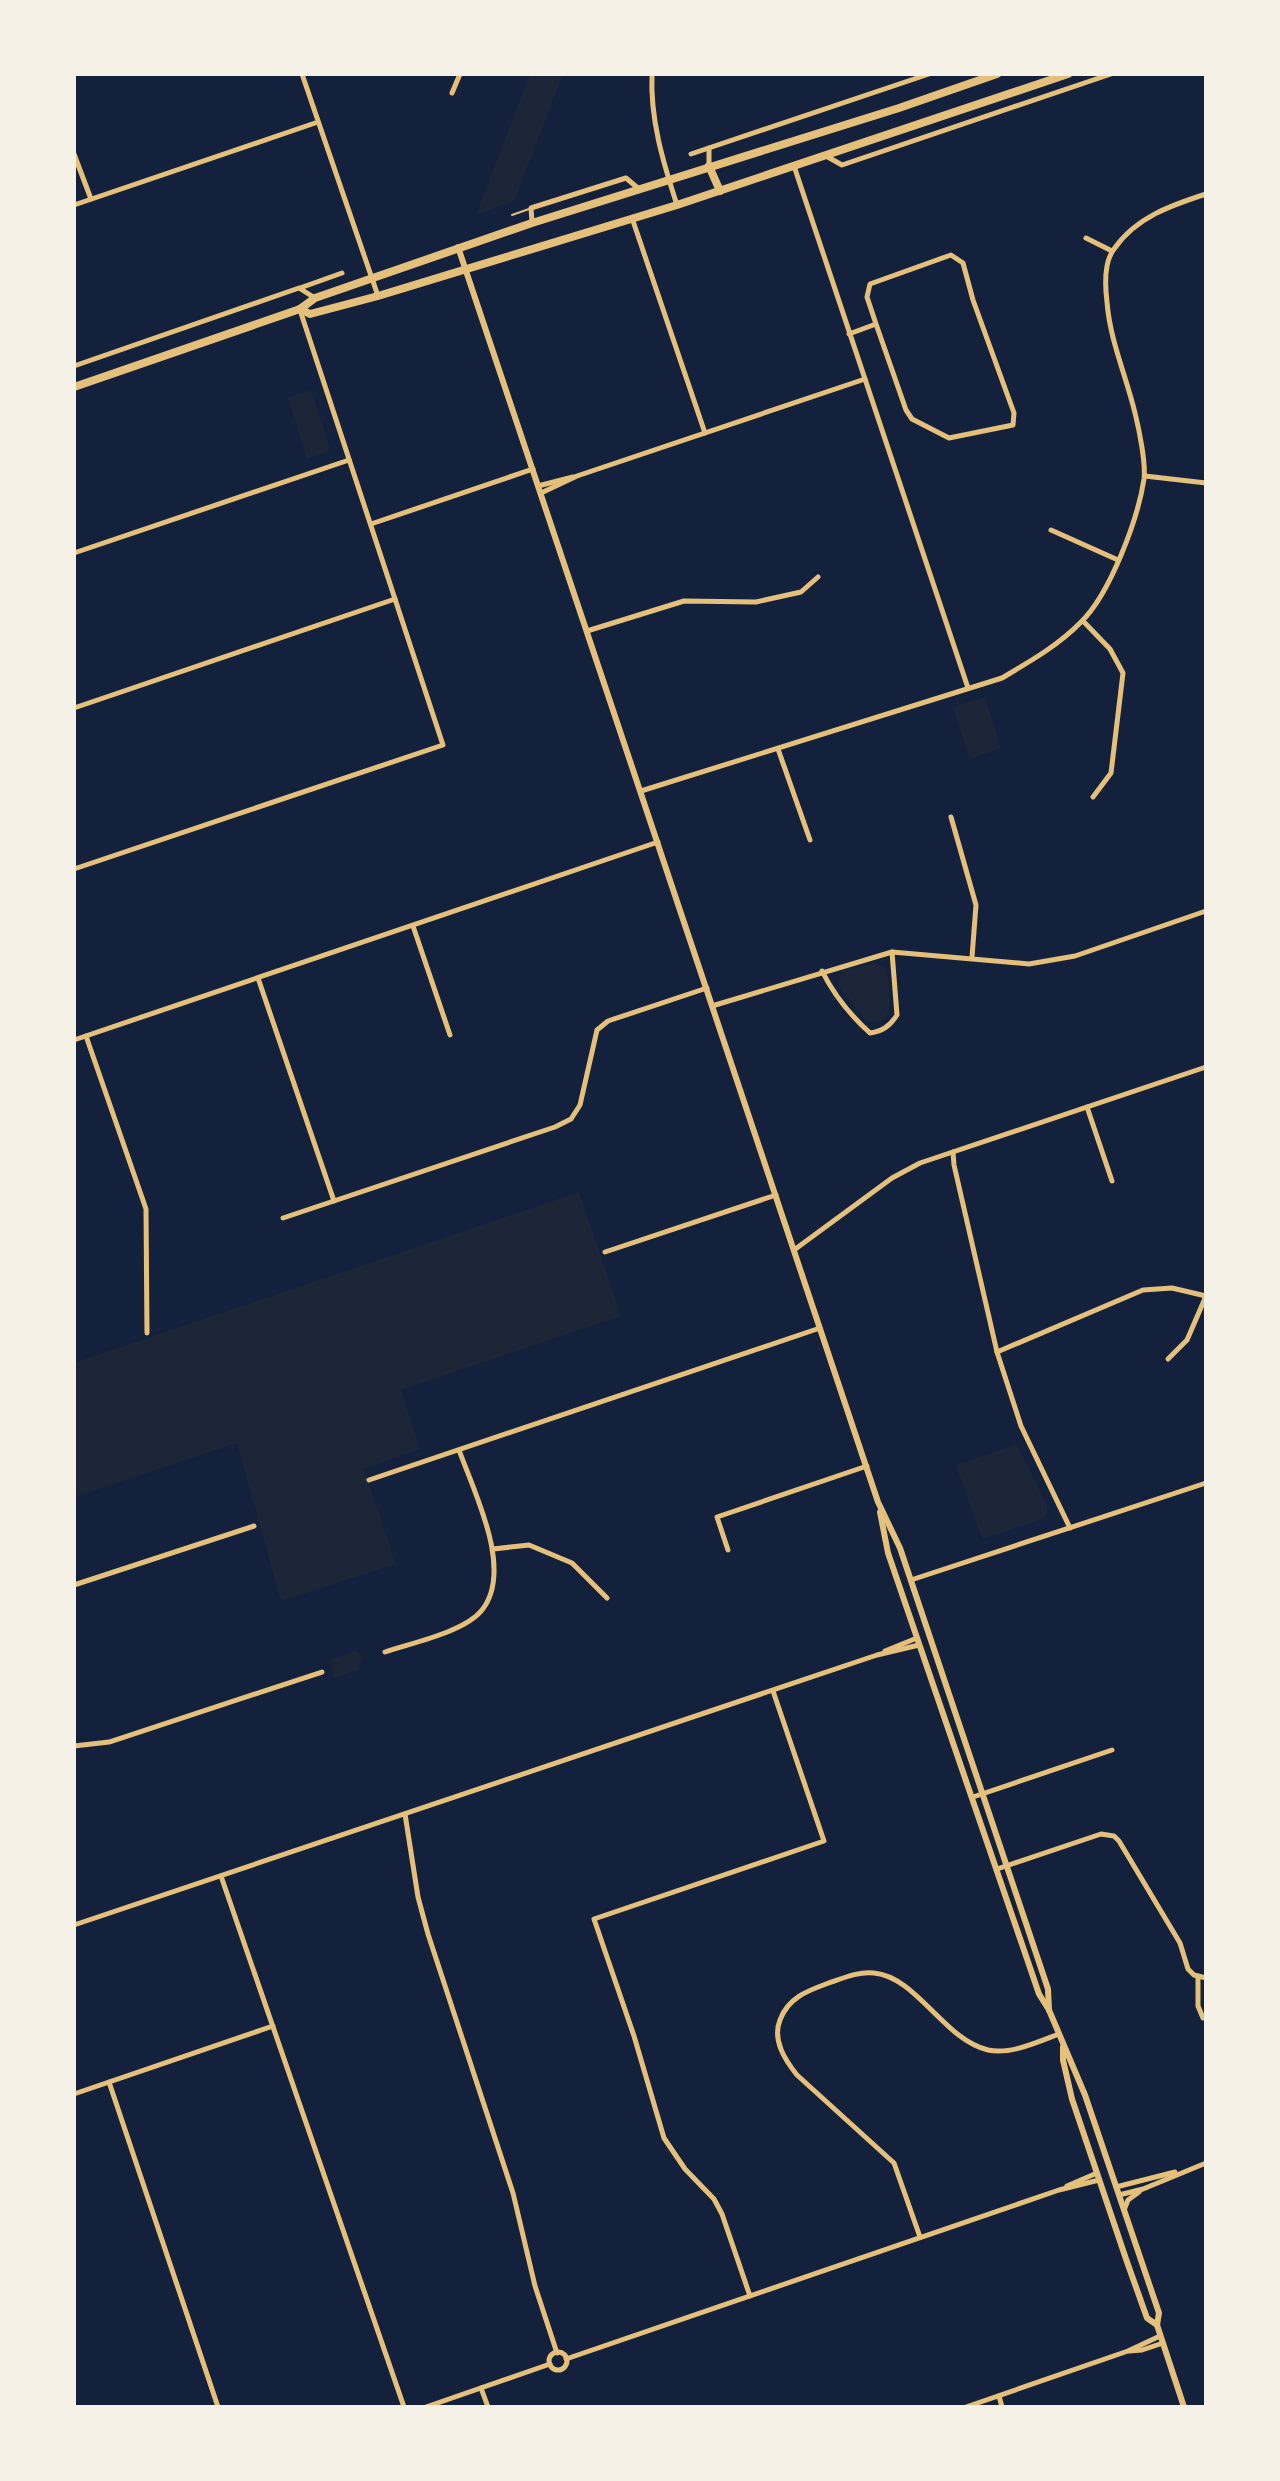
<svg xmlns="http://www.w3.org/2000/svg" width="1280" height="2481" font-family="Ubuntu,sans-serif">
	<rect width="100%" height="100%" fill="#14213d"/>
	<g fill="#1d2539">
		<path d="M 530,74 L 563,74 L 514,201 L 476,215 Z"/>
		<path d="M 311,390 L 330,447 L 327,452 L 307,459 L 288,398 Z"/>
		<path d="M 985,697 L 1001,748 L 970,759 L 953,707 Z"/>
		<path d="M 876,963 L 885,968 C 890,979 894,1015 881,1021 C 877,1023 871,1021 867,1021 L 838,985 L 843,970 Z"/>
		<path d="M 579,1192 L 621,1316 L 401,1390 L 420,1449 L 364,1469 L 396,1564 L 281,1601 L 237,1443 L 74,1497 L 74,1363 Z"/>
		<path d="M 1017,1444 L 1047,1505 L 1047,1513 L 1043,1519 L 982,1539 L 956,1465 Z"/>
		<path d="M 356,1651 L 362,1657 L 359,1670 L 333,1678 L 331,1659 Z"/>
	</g>
	<g fill="none" stroke-linecap="round" stroke-linejoin="round">
		<path stroke="#e5c07b" stroke-width="2" d="M 512,215 L 529,209"/>
		<g stroke="#e5c07b" stroke-width="5">
			<path d="M 302,74 L 378,296"/>
			<path d="M 652,74 C 650,119 663,162 677,205"/>
			<path d="M 452,93 L 460,74"/>
			<path d="M 74,154 L 91,199"/>
			<path d="M 691,154 L 929,74"/>
			<path d="M 826,156 L 842,165 L 1111,74"/>
			<path d="M 709,166 L 709,148"/>
			<path d="M 794,166 L 968,688"/>
			<path d="M 74,205 L 318,122"/>
			<path d="M 632,218 L 705,433"/>
			<path d="M 532,222 L 531,208 L 626,178 L 639,189"/>
			<path d="M 1086,238 L 1112,251"/>
			<path d="M 300,288 L 342,273"/>
			<path d="M 849,334 L 876,324 L 867,297 L 870,284 L 951,255 L 963,263 L 973,300 L 1014,413 L 1013,425 L 949,438 L 912,419 L 906,410 L 876,324"/>
			<path d="M 74,366 L 299,288 L 315,298"/>
			<path d="M 1145,476 L 1206,483"/>
			<path d="M 538,486 L 573,477"/>
			<path d="M 541,493 L 577,476 L 865,379"/>
			<path d="M 371,524 L 533,469"/>
			<path d="M 1051,530 L 1118,560"/>
			<path d="M 74,553 L 349,460"/>
			<path d="M 1083,621 L 1110,649 L 1123,673 L 1111,773 L 1093,797"/>
			<path d="M 587,631 L 684,601 L 756,602 L 801,592 L 818,577"/>
			<path d="M 74,708 L 395,599"/>
			<path d="M 778,749 L 810,840"/>
			<path d="M 641,791 L 1002,678 C 1029,662 1059,645 1081,622 C 1110,594 1138,519 1144,479 C 1146,463 1139,429 1135,413 C 1126,375 1110,341 1107,302 C 1105,286 1104,262 1114,249 C 1136,217 1172,205 1206,194"/>
			<path d="M 951,817 L 976,905 L 972,957"/>
			<path d="M 74,869 L 443,745 L 300,310"/>
			<path d="M 413,926 L 450,1035"/>
			<path d="M 822,971 C 834,995 850,1015 870,1033 C 883,1031 890,1026 897,1015 L 892,952"/>
			<path d="M 258,978 L 334,1201"/>
			<path d="M 712,1006 L 892,952 L 1029,964 L 1075,956 L 1206,911"/>
			<path d="M 86,1036 L 146,1209 L 147,1333"/>
			<path d="M 74,1040 L 658,842"/>
			<path d="M 1087,1107 L 1112,1181"/>
			<path d="M 953,1152 L 954,1165 L 997,1352 L 1021,1426 L 1070,1528"/>
			<path d="M 283,1218 L 555,1127 L 571,1119 L 580,1105 L 597,1030 L 608,1021 L 707,988"/>
			<path d="M 794,1250 L 892,1178 L 920,1163 L 1206,1067"/>
			<path d="M 605,1252 L 776,1195"/>
			<path d="M 997,1352 L 1143,1290 L 1172,1288 L 1206,1296"/>
			<path d="M 1168,1359 L 1187,1340 L 1206,1296"/>
			<path d="M 369,1480 L 820,1328"/>
			<path d="M 493,1549 L 529,1545 L 572,1563 L 607,1598"/>
			<path d="M 728,1550 L 717,1517 L 867,1466"/>
			<path d="M 911,1580 L 1206,1483"/>
			<path d="M 74,1585 L 254,1526"/>
			<path d="M 885,1651 L 917,1638"/>
			<path d="M 385,1652 C 411,1643 465,1632 482,1610 C 514,1570 474,1492 459,1450"/>
			<path d="M 74,1746 L 109,1742 L 322,1672"/>
			<path d="M 973,1797 L 1112,1750"/>
			<path d="M 405,1814 L 418,1897 L 428,1934 L 513,2193 L 535,2286 L 557,2353"/>
			<path d="M 997,1869 L 1101,1834 L 1114,1836 L 1119,1841 L 1180,1943 L 1188,1969 L 1194,1975 L 1206,1978"/>
			<path d="M 221,1876 L 404,2407"/>
			<path d="M 74,1925 L 877,1655 L 919,1645"/>
			<path d="M 1198,1976 L 1198,2006 L 1203,2018"/>
			<path d="M 109,2082 L 218,2407"/>
			<path d="M 74,2094 L 273,2026"/>
			<path d="M 1067,2186 L 1097,2173"/>
			<path d="M 1116,2187 L 1175,2172"/>
			<path d="M 1119,2195 L 1143,2189 L 1206,2163"/>
			<path d="M 1124,2210 L 1128,2200 L 1139,2192"/>
			<path d="M 920,2237 L 894,2163 L 797,2075 C 785,2060 772,2040 780,2020 C 788,1998 807,1991 826,1984 C 841,1979 858,1971 874,1973 C 917,1977 944,2040 988,2050 C 1010,2055 1038,2042 1059,2034"/>
			<path d="M 750,2296 L 722,2214 L 714,2199 L 685,2169 L 664,2138 L 634,2036 L 594,1919 L 824,1841 L 773,1691"/>
			<path d="M 1129,2351 L 1142,2350 L 1163,2343"/>
			<circle cx="558" cy="2361" r="9"/>
			<path d="M 566,2359 L 1059,2190 L 1099,2180"/>
			<path d="M 481,2388 L 488,2407"/>
			<path d="M 999,2396 L 1002,2407"/>
			<path d="M 426,2407 L 550,2364"/>
			<path d="M 966,2407 L 1128,2351 L 1160,2336"/>
		</g>
		<g stroke="#e5c07b" stroke-width="6">
			<path d="M 458,247 L 878,1502 L 900,1548 L 1048,1989 L 1049,2010"/>
			<path d="M 880,1512 L 888,1553 L 1039,1994 L 1049,2010 L 1085,2095 L 1159,2313 L 1157,2325 L 1184,2407"/>
			<path d="M 1063,2047 L 1063,2060 L 1072,2099 L 1126,2259 L 1147,2318 L 1157,2325"/>
		</g>
		<g stroke="#e5c07b" stroke-width="8">
			<path d="M 709,166 L 720,191"/>
			<path d="M 300,309 L 310,314 L 378,296 L 677,205 L 1068,74"/>
			<path d="M 74,387 L 300,309 L 315,298 L 532,223 L 899,108 L 997,74"/>
		</g>
	</g>
	<rect width="1280" height="2481" fill="none" stroke="#f6f1e7" stroke-width="152"/>
</svg>
